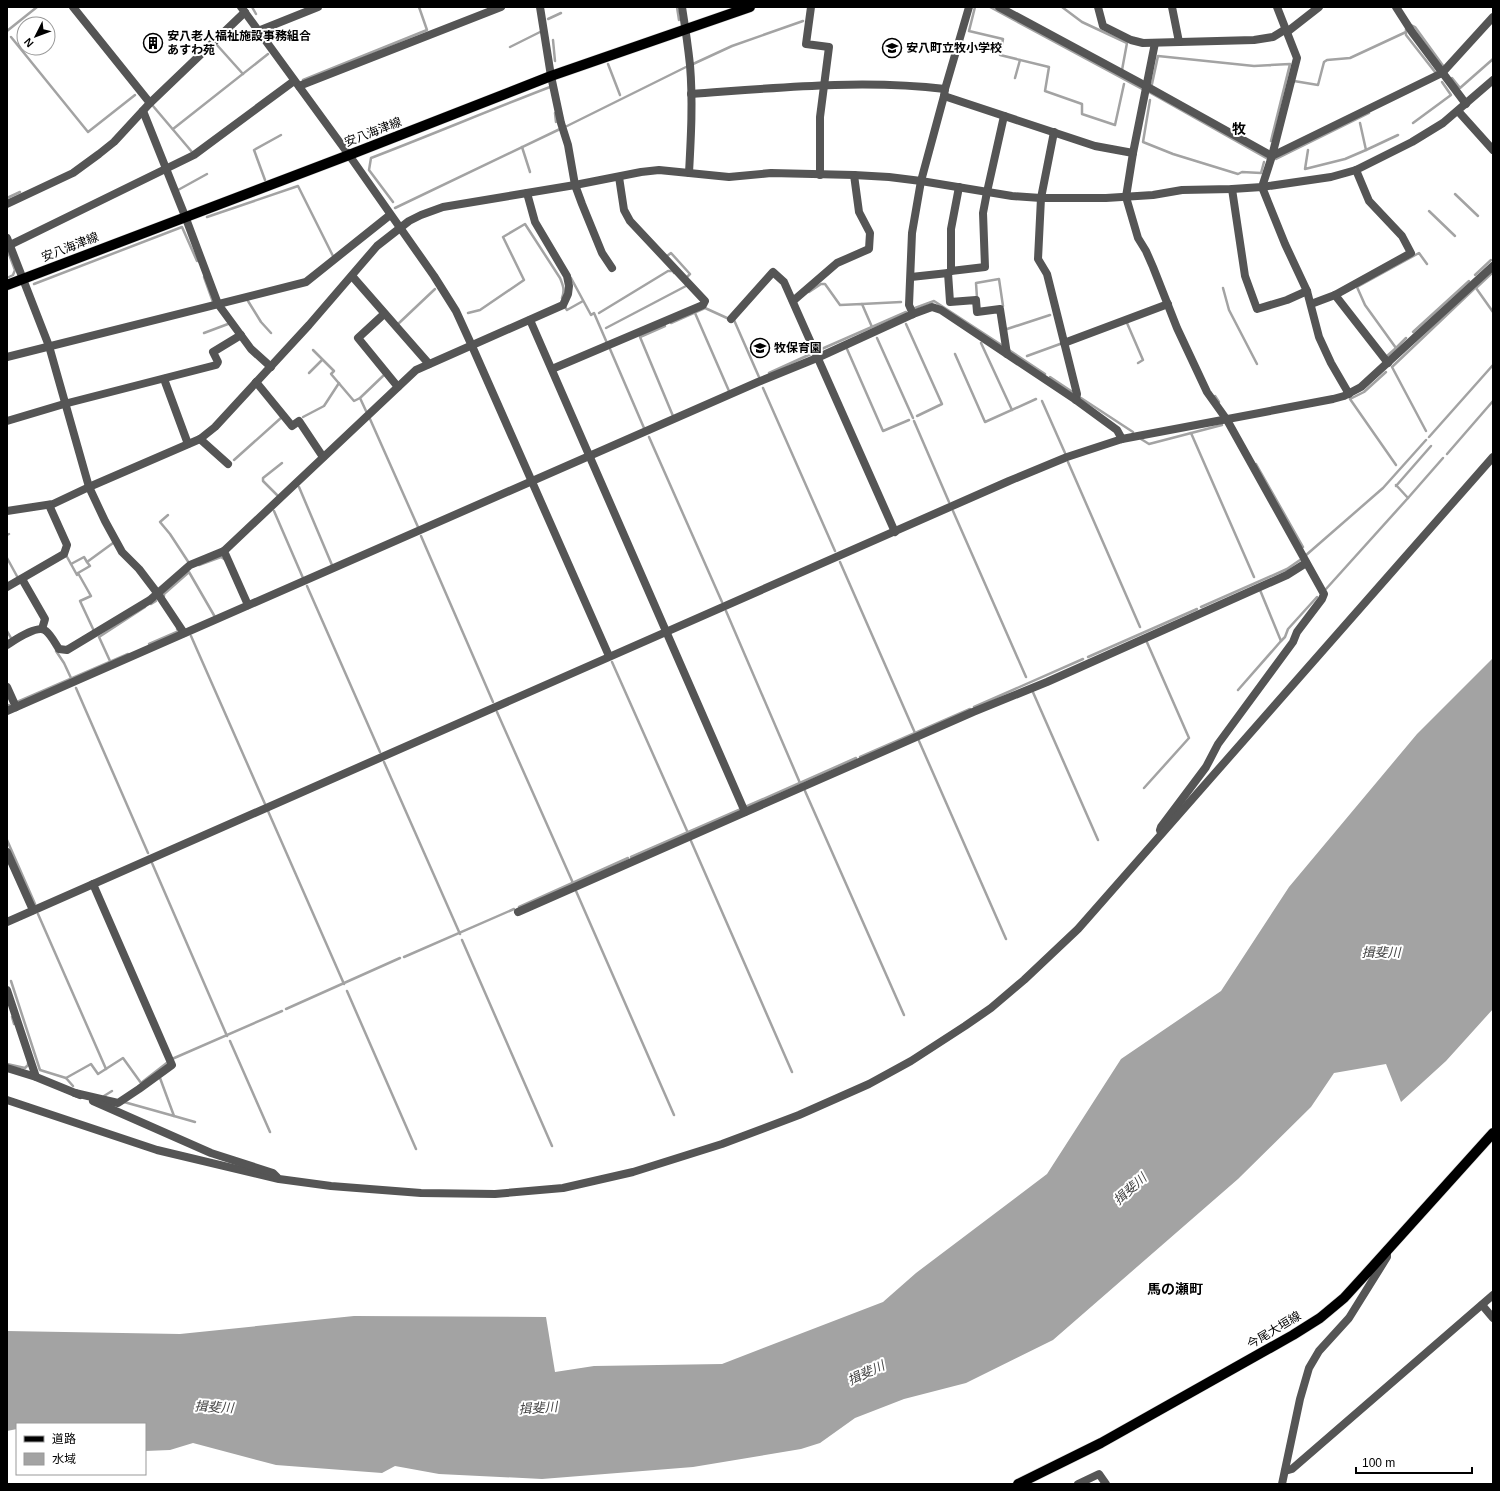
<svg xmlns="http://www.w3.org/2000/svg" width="1500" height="1491" font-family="Arial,'Noto Sans JP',sans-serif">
	<rect width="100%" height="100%" fill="#fff"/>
	<path fill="#a3a3a3" d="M 1493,658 L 1493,1009 L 1446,1061 L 1401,1102 L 1386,1064 L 1334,1073 L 1311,1107 L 1238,1179 L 1053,1340 L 966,1383 L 904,1399 L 855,1418 L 820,1443 L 801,1449 L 693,1467 L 542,1479 L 439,1474 L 395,1466 L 382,1473 L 276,1465 L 193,1443 L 170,1450 L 145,1451 L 145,1424 L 17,1424 L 17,1429 L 7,1431 L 7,1331 L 180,1334 L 354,1316 L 546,1317 L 555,1372 L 594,1366 L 722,1364 L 883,1302 L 916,1273 L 1047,1174 L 1121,1059 L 1221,991 L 1289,887 L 1417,734 Z"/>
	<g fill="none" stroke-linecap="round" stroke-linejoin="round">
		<g stroke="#a3a3a3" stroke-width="2.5">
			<path d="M 252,7 L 256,14"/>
			<path d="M 677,7 L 679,20"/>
			<path d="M 975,7 L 969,31 L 1003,39 L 1000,55 L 1049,67 L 1045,91 L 1082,104 L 1082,114 L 1115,125 L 1124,84"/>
			<path d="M 990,7 L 1144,90"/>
			<path d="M 1062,7 L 1082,22 L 1127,43 L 1122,70"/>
			<path d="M 548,19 L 561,13"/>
			<path d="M 1411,25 L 1415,27 L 1444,67"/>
			<path d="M 7,31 L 37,7"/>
			<path d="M 1406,32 L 1406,35 L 1435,72"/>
			<path d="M 11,37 L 88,132 L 135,95"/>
			<path d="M 553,40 L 555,61"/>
			<path d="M 217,45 L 243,74"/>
			<path d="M 510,47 L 540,32"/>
			<path d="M 608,64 L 620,95"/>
			<path d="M 693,64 L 732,46 L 803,21"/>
			<path d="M 1015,78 L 1020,60"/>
			<path d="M 1452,78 L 1460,88 L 1493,59"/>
			<path d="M 303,80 L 427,30 L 419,7"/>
			<path d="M 1294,82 L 1294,81 L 1318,85 L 1324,62 L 1327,60 L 1350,58 L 1406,32 L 1406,29"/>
			<path d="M 1152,84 L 1158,56 L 1254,66 L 1290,64 L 1271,141"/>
			<path d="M 1149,92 L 1268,159"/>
			<path d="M 1150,100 L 1143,142 L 1173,154 L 1238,174 L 1242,172 L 1261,173 L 1264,162"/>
			<path d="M 153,106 L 192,152"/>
			<path d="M 555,113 L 556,122"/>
			<path d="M 1413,123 L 1451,95 L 1442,82"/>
			<path d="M 565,127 L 688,66"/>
			<path d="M 173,129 L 268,54"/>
			<path d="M 522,147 L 530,172"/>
			<path d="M 1308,150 L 1305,169 L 1345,159 L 1366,150 L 1360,123"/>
			<path d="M 1366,150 L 1398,135"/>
			<path d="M 1276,159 L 1369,113"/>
			<path d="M 265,180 L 254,150 L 281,135"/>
			<path d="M 178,190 L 207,174"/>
			<path d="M 1455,194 L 1478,216"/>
			<path d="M 7,198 L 20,192"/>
			<path d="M 393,202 L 369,170 L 371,158 C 431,135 490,110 550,87 L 551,88"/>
			<path d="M 395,208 L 560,129"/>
			<path d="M 1429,211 L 1455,236"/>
			<path d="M 207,217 L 298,186 L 333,256"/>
			<path d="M 667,256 L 671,253 L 690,274 L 687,277"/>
			<path d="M 1493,272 L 1476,288 L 1493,312"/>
			<path d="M 1475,275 L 1491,260"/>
			<path d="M 204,277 L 213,302"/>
			<path d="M 7,278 L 13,275 L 15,270 L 7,249"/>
			<path d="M 571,278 L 591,315 L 594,313 L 607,343"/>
			<path d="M 34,284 L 182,227 L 197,261"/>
			<path d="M 1223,288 L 1229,310 L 1257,364"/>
			<path d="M 809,292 L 821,284 L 825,284 L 840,305 L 862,304 L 872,327"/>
			<path d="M 977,298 L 976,283 L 999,279 L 1003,306"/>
			<path d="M 248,301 L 261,322 L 271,333"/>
			<path d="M 862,304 L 901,302"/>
			<path d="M 565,307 L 567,310 L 583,301"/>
			<path d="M 915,308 L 934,301 L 1003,346"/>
			<path d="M 468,313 L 480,310 L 524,280 L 503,237 L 525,224 L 560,278 C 563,285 565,290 562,298"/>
			<path d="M 599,313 L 668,271 L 673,271 L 674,273"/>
			<path d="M 695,313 L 729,391"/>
			<path d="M 734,320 L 759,377"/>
			<path d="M 671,323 L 705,308 L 727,318"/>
			<path d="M 1127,323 L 1143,360 L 1138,363"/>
			<path d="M 398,324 L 435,289"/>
			<path d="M 906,324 L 942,404 L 917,416"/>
			<path d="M 665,326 L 640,337 L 673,416"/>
			<path d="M 606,328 L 686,286"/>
			<path d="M 1007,329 L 1050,315"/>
			<path d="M 1413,332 L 1469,281"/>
			<path d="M 204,333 L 228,324"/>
			<path d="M 877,338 L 913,418"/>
			<path d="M 1406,338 L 1396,348 L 1365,305 L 1357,287 L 1419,253 L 1427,264"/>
			<path d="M 981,343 L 1012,410"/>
			<path d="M 610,349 L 644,428"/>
			<path d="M 847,349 L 883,431 L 909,420"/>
			<path d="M 313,350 L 334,371 L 331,374 L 354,401 L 360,398"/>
			<path d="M 1009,350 L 1045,374"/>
			<path d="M 817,351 L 906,312"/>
			<path d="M 955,354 L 985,422 L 1036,399"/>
			<path d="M 1027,356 L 1060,344"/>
			<path d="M 1387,356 L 1396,348"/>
			<path d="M 1386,372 L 1364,392 L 1350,399 L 1396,465"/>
			<path d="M 309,373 L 322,360"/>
			<path d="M 769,373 L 813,353"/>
			<path d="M 1050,377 L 1074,393"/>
			<path d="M 763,388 L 835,551"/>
			<path d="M 1215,396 L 1219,402"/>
			<path d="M 1081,398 L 1133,432"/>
			<path d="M 1042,401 L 1065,453"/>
			<path d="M 366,411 L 360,398 L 384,375"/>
			<path d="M 303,417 L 324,406 L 339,383"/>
			<path d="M 370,419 L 418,527"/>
			<path d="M 914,421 L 949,502"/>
			<path d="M 1426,431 L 1392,367 L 1475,288"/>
			<path d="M 1191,433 L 1254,577"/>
			<path d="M 649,437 L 722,602"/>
			<path d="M 1429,437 L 1493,365"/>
			<path d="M 1141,439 L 1149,444 L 1222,425"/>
			<path d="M 1447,454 L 1493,401"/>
			<path d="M 234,460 L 282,417"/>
			<path d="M 1068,462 L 1140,627"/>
			<path d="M 1256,464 L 1303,547"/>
			<path d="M 1396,486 L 1431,446"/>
			<path d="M 299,487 L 332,565"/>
			<path d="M 277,495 L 263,481 L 263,478 L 282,463"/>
			<path d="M 1408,498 L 1443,458"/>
			<path d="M 274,511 L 303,578"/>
			<path d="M 953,511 L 1026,677"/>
			<path d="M 168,515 L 160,522 L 170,534 L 189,563"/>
			<path d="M 7,535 L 9,534"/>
			<path d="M 421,536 L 493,702"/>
			<path d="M 66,555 L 77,575 L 78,573 L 91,596 L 80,601 L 94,631"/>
			<path d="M 1305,556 L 1383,488 L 1426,440"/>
			<path d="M 7,558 L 18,578"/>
			<path d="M 840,562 L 915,733"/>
			<path d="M 71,564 L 84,557 L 87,562"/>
			<path d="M 199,565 L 221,557 L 224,559"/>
			<path d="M 78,573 L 90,566 L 87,562 L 113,543"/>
			<path d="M 307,586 L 380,752"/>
			<path d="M 1326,589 L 1408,498 L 1396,485"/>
			<path d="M 1260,590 L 1281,641 L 1285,637 L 1288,629 L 1317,597"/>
			<path d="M 164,596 L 164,594 L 189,572 L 215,617"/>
			<path d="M 151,604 L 156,601"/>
			<path d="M 1201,607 L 1287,569 L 1300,560"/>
			<path d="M 726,611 L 800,783"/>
			<path d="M 7,631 L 11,638"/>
			<path d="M 191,636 L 265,804"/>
			<path d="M 149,644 L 179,631 L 177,629"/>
			<path d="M 56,651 L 64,663 L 71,678"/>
			<path d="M 1088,657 L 1197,609"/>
			<path d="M 110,661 L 99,637 L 145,607"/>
			<path d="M 612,662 L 688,833"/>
			<path d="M 76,688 L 148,853"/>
			<path d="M 1032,690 L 1098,840"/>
			<path d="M 1238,690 L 1281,641"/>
			<path d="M 17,702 L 128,654"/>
			<path d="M 7,707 L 9,705"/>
			<path d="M 974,707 L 1083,659"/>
			<path d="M 497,712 L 573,883"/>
			<path d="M 919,741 L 1006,939"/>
			<path d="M 860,757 L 970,709"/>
			<path d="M 384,762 L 460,934"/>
			<path d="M 1144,788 L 1189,738 L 1146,640"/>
			<path d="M 805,791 L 904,1015"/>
			<path d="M 745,807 L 856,758"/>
			<path d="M 268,811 L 344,984"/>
			<path d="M 7,840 L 35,904"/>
			<path d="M 691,841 L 792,1072"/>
			<path d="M 631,857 L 741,809"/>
			<path d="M 152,863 L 227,1036"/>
			<path d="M 576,891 L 674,1115"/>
			<path d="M 519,907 L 628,858"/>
			<path d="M 38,914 L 106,1069"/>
			<path d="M 462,940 L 552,1146"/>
			<path d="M 404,957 L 514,909"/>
			<path d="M 11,981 L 40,1070 L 66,1078 L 91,1064 L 98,1074 L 123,1058 L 141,1083 L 168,1062"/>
			<path d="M 347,991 L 416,1149"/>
			<path d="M 286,1009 L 400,958"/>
			<path d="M 12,1017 L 14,1024"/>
			<path d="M 230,1041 L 270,1132"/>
			<path d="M 172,1059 L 282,1011"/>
			<path d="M 7,1064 L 25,1068 L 28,1065 L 28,1063"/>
			<path d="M 66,1078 L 73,1086"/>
			<path d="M 104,1096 L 112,1091"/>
			<path d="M 124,1102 L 174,1116 L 160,1078"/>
			<path d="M 174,1116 L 195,1122"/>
		</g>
		<g stroke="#dbdbdb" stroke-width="11">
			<g id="major">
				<path d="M 7,285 L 349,155 L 551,76 L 750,7"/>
				<path d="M 1018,1484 L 1101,1443 L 1293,1335 L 1320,1318 L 1344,1298 L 1365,1275 L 1493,1133"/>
			</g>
		</g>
		<g stroke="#555" stroke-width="8">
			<path d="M 73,7 L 150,103"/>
			<path d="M 241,7 L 349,155 L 434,276 L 456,311 L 472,346 L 609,656"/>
			<path d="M 540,7 L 551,76 L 561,123 L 568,145 L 575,185 L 582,204 L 602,253 L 612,268"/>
			<path d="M 682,7 C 685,26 688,46 690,65 C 693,101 691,137 689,173"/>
			<path d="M 811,7 L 806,44 L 829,47 L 820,117 L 820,175"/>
			<path d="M 999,7 L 1146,86 L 1272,156 L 1442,73 L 1493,17"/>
			<path d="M 1098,7 L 1103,26 L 1131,40 L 1143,43 L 1254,40 L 1273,37 L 1286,29"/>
			<path d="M 1172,7 L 1179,42"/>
			<path d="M 1277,7 L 1297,58 L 1272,156 L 1262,187 L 1285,244 L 1307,291 L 1319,337 L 1331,363 L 1349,394"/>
			<path d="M 1396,7 L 1412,32 L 1466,104"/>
			<path d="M 258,31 L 318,7"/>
			<path d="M 1287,32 L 1319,7"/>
			<path d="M 1155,43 L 1133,153 L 1126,197 L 1138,238 L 1146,251 L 1153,267 L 1177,328 L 1207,392 L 1227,420 L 1324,594 L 1322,599 L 1297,632 L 1293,642 L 1218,744 L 1206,767 L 1161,827 L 1160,830"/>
			<path d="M 299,86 L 501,7"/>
			<path d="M 691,94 C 775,88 861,79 945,89"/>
			<path d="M 944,96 L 1095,146 L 1133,153"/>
			<path d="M 143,111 L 185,216 L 218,304 L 251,349 L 271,367"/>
			<path d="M 1458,111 L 1493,150"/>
			<path d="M 1054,132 L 1041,198 L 1038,259 L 1047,274 L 1077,394 L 1076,400"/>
			<path d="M 1232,189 L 1245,276 L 1257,309 L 1287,300 L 1307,291"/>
			<path d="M 7,204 L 73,173 L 99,154 L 114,142 L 150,103 L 245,12"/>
			<path d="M 7,238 L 49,346 L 89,487 L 105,521 L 122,552 L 139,569 L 158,594 L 184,633"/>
			<path d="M 10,245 L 194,155 L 294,81"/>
			<path d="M 951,271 L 985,267 L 983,213 L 987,192 L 1004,116"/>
			<path d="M 948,273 L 951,271 L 951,229 L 959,187"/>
			<path d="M 352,276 L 429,364"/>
			<path d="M 911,277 L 948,273 L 950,302 L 976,300 L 977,312 L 1000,309 L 1007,354"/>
			<path d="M 1335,295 L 1388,363"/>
			<path d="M 793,301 L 837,263 L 869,249 L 870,233 L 859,212 L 854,175"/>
			<path d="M 1311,304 L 1335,295 L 1411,253 L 1402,236 L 1369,201 L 1356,170"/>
			<path d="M 384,314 L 358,338 L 398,387"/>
			<path d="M 913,314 L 909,305 L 912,233 L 921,181 L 944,96 L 945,89 L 969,7"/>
			<path d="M 731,319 L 773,272 L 784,282 L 895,532"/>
			<path d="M 530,320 L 745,812"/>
			<path d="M 1064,343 L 1168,304"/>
			<path d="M 7,357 L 306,282 L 390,215"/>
			<path d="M 552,369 L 703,305 L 705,301 L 630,221 L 624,210 L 619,177"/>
			<path d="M 164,379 L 188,444"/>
			<path d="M 256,382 L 292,426 L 299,421 L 323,457"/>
			<path d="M 7,421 L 64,404 L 216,365 L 218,362 L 213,352 L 241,335"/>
			<path d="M 200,439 L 228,464"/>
			<path d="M 7,511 L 53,504 L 89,487 L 200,439 L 215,427 L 309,325 L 377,246 L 409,221 L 421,215 L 443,207 L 575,185 L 641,172 L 659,170 L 729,177 L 771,173 L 854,175 L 889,177 L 921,181 L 1012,196 L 1041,198 L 1106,198 L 1153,195 L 1182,190 L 1232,189 L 1262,187 L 1331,177 L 1356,170 L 1412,142 L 1443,123 L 1493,80"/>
			<path d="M 22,579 L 45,619 L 42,629"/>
			<path d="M 7,587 L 64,554 L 67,545 L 49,505"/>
			<path d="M 248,605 L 224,551 L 416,370 L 563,305 L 568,294 L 569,286 L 567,276 L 535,222 L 527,193"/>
			<path d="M 7,645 C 15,640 38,624 46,631 C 51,635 55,643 59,649 L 67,650 L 150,600 L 190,565 L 224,551"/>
			<path d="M 7,687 L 16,707"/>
			<path d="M 7,711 L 758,382 L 817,358 L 913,314 L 932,307 L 941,310 L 1076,400 L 1117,430 L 1122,439"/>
			<path d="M 7,852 L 33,910"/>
			<path d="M 518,912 L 973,712 L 1047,682 L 1287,575 L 1306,563"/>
			<path d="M 7,922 L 1009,481 L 1067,457 L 1122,439 L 1333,399 L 1344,396 L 1361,387 L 1493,266"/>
			<path d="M 7,990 L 36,1077"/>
			<path d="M 7,1068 L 36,1077 L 80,1095"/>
			<path d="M 75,1093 L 118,1103 L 139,1089 L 172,1065 L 93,884"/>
			<path d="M 7,1100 L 157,1150 L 279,1179 L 331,1186 L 421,1193 L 495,1194 L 563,1188 L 633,1172 L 722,1144 L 799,1115 L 869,1084 L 911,1061 L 965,1026 L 991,1008 L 1024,980 L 1078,929 L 1493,457"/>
			<path d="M 93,1101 L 211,1153 L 273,1173 L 277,1177"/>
			<path d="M 1482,1305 L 1493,1318"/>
			<path d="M 1285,1471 L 1292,1469 L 1493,1295"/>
			<path d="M 1078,1484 L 1099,1474 L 1106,1484"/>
			<path d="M 1282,1484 L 1300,1399 L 1309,1368 L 1319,1351 L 1349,1318 L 1387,1257 L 1387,1250"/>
		</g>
		<use href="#major" stroke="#000" stroke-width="10"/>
	</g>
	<defs>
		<g id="building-ring" transform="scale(1)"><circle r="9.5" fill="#fff" stroke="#000" stroke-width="1.5"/><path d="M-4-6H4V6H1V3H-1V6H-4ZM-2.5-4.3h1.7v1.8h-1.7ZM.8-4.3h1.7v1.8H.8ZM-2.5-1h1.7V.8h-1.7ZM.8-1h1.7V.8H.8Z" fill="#000"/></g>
		<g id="school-ring" transform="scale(1)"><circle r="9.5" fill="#fff" stroke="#000" stroke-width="1.5"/><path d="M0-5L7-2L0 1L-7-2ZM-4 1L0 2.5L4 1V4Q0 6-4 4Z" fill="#000"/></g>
	</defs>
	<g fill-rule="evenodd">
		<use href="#building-ring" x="153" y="43"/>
		<use href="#school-ring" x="892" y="48"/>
		<use href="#school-ring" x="760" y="348"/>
	</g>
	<g text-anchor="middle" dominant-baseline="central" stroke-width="4" stroke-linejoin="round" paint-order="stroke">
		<g font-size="12" font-weight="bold" fill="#000" stroke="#fff" text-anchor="start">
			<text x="167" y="36">安八老人福祉施設事務組合<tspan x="167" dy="14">あすわ苑</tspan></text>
			<text x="906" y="48">安八町立牧小学校</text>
			<text x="774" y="348">牧保育園</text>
		</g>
		<g font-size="12" fill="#000" stroke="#fff">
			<text transform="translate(373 132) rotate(-21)">安八海津線</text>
			<text transform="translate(70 247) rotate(-21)">安八海津線</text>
			<text transform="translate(1274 1330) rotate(-31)">今尾大垣線</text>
		</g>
		<g font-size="13" font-style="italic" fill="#444" stroke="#fff">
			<text x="1381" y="952">揖斐川</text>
			<text transform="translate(1130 1189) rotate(-42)">揖斐川</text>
			<text transform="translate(866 1373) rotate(-25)">揖斐川</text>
			<text transform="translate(214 1407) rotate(3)">揖斐川</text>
			<text transform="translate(538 1408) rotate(-4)">揖斐川</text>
		</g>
		<g font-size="14" font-weight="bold" fill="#000" stroke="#fff">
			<text x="1239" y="129">牧</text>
			<text x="1175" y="1289">馬の瀬町</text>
		</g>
	</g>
	<rect width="1500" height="1491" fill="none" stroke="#000000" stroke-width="16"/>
	<rect x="16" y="1423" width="130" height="52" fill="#ffffff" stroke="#999999"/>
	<rect x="24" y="1436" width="20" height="6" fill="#000000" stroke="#999999"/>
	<text x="52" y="1443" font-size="12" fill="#000000">道路</text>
	<rect x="24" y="1453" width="20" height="12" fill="#a3a3a3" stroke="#999999"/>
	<text x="52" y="1463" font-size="12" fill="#000000">水域</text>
	<g transform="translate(36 36) rotate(228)"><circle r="19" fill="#ffffff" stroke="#999999"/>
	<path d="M0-3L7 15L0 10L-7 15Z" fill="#000000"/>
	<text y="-6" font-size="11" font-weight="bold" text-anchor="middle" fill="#000000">N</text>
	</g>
	<path d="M1356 1467v6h116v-6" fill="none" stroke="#000000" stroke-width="2"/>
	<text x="1362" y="1467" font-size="12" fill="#000000" stroke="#ffffff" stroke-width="3" paint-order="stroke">100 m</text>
</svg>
